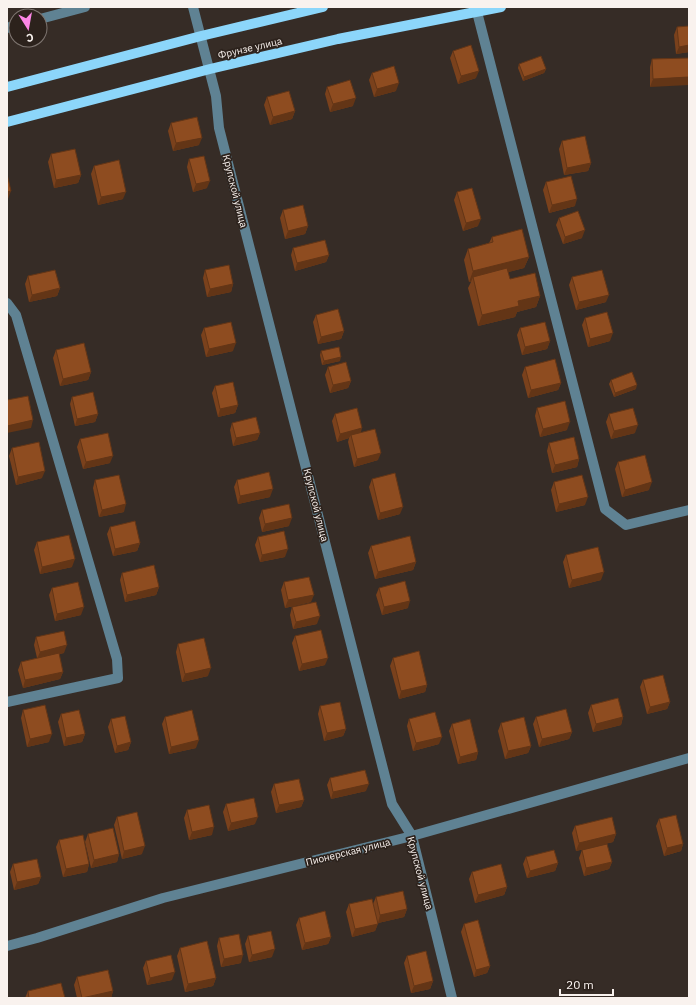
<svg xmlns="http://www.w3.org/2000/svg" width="696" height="1005" font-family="'IBM Plex Sans',sans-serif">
	<rect width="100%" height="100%" fill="#362c26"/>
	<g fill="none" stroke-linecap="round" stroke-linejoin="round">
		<g stroke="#5f8293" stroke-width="10">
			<path d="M 193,7 L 216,96 L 219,128 L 392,804 L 412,836 L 452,998"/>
			<path d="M 477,12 L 605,509 L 626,525 L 689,510"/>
			<path d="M 40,19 L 85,7"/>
			<path d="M 7,28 L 16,25"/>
			<path d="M 7,303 L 16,315 L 117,659 L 118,678 L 7,702"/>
			<path d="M 7,946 L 37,938 L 163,898 L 412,836 L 689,758"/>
		</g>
		<g stroke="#8cd6fa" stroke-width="10">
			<path d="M 7,87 L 201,36 L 323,7"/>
			<path d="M 7,122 L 210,69 L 338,39 L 501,7"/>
		</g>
	</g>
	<g fill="#7a411c">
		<path d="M 689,26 L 689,52 L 676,54 L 674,35 L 677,27 Z"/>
		<path d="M 453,51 L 476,78 L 458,84 L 450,58 Z"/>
		<path d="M 689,58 L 650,87 L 650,67 L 652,59 Z"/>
		<path d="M 519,64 L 546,69 L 544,73 L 523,81 L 518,68 Z"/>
		<path d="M 372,73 L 396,91 L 374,97 L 369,80 Z"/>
		<path d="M 327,87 L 353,106 L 330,112 L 325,94 Z"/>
		<path d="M 267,97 L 295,111 L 292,119 L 270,125 L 264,105 Z"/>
		<path d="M 171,123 L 199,145 L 173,151 L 168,131 Z"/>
		<path d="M 562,141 L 591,163 L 588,171 L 564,175 L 559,149 Z"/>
		<path d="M 51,154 L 81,175 L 78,183 L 54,188 L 48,162 Z"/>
		<path d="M 189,159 L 207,188 L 193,192 L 187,167 Z"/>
		<path d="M 94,166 L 123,199 L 98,205 L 91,174 Z"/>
		<path d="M 546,182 L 575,206 L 549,213 L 543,190 Z"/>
		<path d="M 457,192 L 478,226 L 463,231 L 454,200 Z"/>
		<path d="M 283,210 L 308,226 L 305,234 L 285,239 L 280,218 Z"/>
		<path d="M 559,218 L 582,238 L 563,244 L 556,225 Z"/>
		<path d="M 492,237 L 529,257 L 524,268 L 508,272 L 510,279 L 540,296 L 536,307 L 517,312 L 515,317 L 478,326 L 468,288 L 471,282 L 469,282 L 464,260 L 468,249 L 489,243 Z"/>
		<path d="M 293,248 L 329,255 L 326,262 L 295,271 L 291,255 Z"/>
		<path d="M 205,270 L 233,284 L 231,292 L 207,297 L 203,278 Z"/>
		<path d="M 28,276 L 60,288 L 57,296 L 29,302 L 25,284 Z"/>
		<path d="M 572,277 L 606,302 L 576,310 L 569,285 Z"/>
		<path d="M 316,315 L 344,331 L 341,339 L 318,344 L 313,322 Z"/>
		<path d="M 585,318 L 610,341 L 588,347 L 582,325 Z"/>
		<path d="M 204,328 L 233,351 L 206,357 L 201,335 Z"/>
		<path d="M 520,328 L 550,341 L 547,349 L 522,355 L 517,335 Z"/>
		<path d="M 56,350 L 91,372 L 88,380 L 60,386 L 53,358 Z"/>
		<path d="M 321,351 L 340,361 L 322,365 L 320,355 Z"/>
		<path d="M 328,367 L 351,381 L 348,388 L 330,393 L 325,375 Z"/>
		<path d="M 525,367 L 561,383 L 558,390 L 528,398 L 522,375 Z"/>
		<path d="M 611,380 L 636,389 L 614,397 L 609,384 Z"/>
		<path d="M 215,386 L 238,405 L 235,413 L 218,417 L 212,393 Z"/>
		<path d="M 72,397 L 98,414 L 95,422 L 75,426 L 70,404 Z"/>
		<path d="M 537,408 L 567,430 L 540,437 L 535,416 Z"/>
		<path d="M 335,414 L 361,432 L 378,460 L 354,467 L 348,442 L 349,438 L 337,442 L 332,421 Z"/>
		<path d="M 609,414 L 635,433 L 611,439 L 606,422 Z"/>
		<path d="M 232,423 L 260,433 L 257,440 L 233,446 L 230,430 Z"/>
		<path d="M 80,439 L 110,463 L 83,469 L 77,447 Z"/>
		<path d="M 549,443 L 579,459 L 577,467 L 552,473 L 547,451 Z"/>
		<path d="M 12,448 L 42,478 L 16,485 L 9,456 Z"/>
		<path d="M 618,462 L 649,490 L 622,497 L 615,469 Z"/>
		<path d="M 372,479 L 400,514 L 378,520 L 369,487 Z"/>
		<path d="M 95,480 L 124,512 L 99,517 L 93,488 Z"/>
		<path d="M 237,480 L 270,497 L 238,504 L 234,487 Z"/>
		<path d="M 554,482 L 585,505 L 556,512 L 551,490 Z"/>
		<path d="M 262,510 L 289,526 L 262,532 L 259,518 Z"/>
		<path d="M 110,527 L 140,543 L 137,551 L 113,556 L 107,534 Z"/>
		<path d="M 258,537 L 285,557 L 260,562 L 255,545 Z"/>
		<path d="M 37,542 L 72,567 L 40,574 L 34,550 Z"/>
		<path d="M 371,546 L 416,562 L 413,570 L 375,579 L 368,553 Z"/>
		<path d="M 566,555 L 601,580 L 569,588 L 563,562 Z"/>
		<path d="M 122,573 L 159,587 L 156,595 L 125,602 L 120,580 Z"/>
		<path d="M 284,582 L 311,602 L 285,608 L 281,590 Z"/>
		<path d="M 52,588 L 81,615 L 55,621 L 49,595 Z"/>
		<path d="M 379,588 L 408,608 L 382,615 L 376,595 Z"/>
		<path d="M 292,607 L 317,624 L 293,629 L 290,615 Z"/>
		<path d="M 295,636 L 325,665 L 299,671 L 292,643 Z"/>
		<path d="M 36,637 L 64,653 L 59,654 L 63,672 L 60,679 L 23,688 L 18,670 L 21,662 L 37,658 L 34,645 Z"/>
		<path d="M 178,644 L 208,676 L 182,682 L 176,652 Z"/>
		<path d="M 393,658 L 427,685 L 425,692 L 399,699 L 390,666 Z"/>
		<path d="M 643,680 L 670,702 L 667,709 L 647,714 L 640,687 Z"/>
		<path d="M 591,705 L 623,717 L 621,725 L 593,732 L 588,713 Z"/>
		<path d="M 320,706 L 346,729 L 343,736 L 324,741 L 318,714 Z"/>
		<path d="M 23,710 L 49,742 L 27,747 L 21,718 Z"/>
		<path d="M 61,714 L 85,734 L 82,742 L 64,746 L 58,722 Z"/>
		<path d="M 165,717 L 196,748 L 169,754 L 162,724 Z"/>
		<path d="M 536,717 L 572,732 L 569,739 L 539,747 L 533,724 Z"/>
		<path d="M 111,719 L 131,742 L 128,750 L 115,753 L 108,727 Z"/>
		<path d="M 409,719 L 439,744 L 413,751 L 407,726 Z"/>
		<path d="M 501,723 L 531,746 L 528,753 L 505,759 L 498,731 Z"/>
		<path d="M 452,724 L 478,752 L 476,760 L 458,764 L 449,731 Z"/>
		<path d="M 330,778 L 366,791 L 331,799 L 327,785 Z"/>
		<path d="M 274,784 L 304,800 L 301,807 L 276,813 L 271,792 Z"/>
		<path d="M 226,804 L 255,824 L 228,831 L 223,812 Z"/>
		<path d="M 187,810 L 212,835 L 189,840 L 184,818 Z"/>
		<path d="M 117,817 L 142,854 L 122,859 L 114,825 Z"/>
		<path d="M 659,819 L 683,844 L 681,851 L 664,856 L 656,826 Z"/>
		<path d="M 575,826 L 616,834 L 613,842 L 576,851 L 572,833 Z"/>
		<path d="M 88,834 L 119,854 L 117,862 L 91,868 L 85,842 Z"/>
		<path d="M 59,840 L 89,864 L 87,872 L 63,877 L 56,847 Z"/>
		<path d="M 582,850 L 612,862 L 609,869 L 584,876 L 579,858 Z"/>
		<path d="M 526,857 L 558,863 L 555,871 L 527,878 L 523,864 Z"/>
		<path d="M 13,864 L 41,877 L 38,884 L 14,890 L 10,872 Z"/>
		<path d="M 472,872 L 507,887 L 504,895 L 475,903 L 469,879 Z"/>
		<path d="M 376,897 L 407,909 L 404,917 L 378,923 L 375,931 L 352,937 L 346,912 L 349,904 L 373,904 Z"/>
		<path d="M 299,918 L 331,937 L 328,944 L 302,950 L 296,925 Z"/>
		<path d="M 464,924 L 490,966 L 487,973 L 474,977 L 461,932 Z"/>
		<path d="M 248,936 L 272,957 L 249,962 L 245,944 Z"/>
		<path d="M 219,938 L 241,963 L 221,967 L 217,946 Z"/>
		<path d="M 180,948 L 216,978 L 213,986 L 185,992 L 177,956 Z"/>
		<path d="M 407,956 L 433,981 L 430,989 L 411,993 L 404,963 Z"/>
		<path d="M 146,961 L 172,980 L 147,985 L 143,968 Z"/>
		<path d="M 77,977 L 113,991 L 111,998 L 77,998 L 74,985 Z"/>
		<path d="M 28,991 L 65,998 L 25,998 Z"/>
	</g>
	<g fill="#633516">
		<path d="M 689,45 L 689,52 L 676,54 L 679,47 Z"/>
		<path d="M 546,69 L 544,73 L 523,81 L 524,77 Z"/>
		<path d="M 479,71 L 476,78 L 458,84 L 461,76 Z"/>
		<path d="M 689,77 L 689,85 L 650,87 L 653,79 Z"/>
		<path d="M 399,83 L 396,91 L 374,97 L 377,89 Z"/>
		<path d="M 356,98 L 353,106 L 330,112 L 333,104 Z"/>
		<path d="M 295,111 L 292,119 L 270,125 L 273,117 Z"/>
		<path d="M 202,138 L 199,145 L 173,151 L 176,143 Z"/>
		<path d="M 591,163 L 588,171 L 564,175 L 567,168 Z"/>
		<path d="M 81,175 L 78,183 L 54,188 L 56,180 Z"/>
		<path d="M 210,181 L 207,188 L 193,192 L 196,184 Z"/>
		<path d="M 11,191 L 8,199 L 7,199 L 7,192 Z"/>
		<path d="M 126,192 L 123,199 L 98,205 L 101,197 Z"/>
		<path d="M 577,199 L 575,206 L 549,213 L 552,205 Z"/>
		<path d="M 481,219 L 478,226 L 463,231 L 466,223 Z"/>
		<path d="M 308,226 L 305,234 L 285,239 L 288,231 Z"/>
		<path d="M 585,230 L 582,238 L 563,244 L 565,237 Z"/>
		<path d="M 329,255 L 326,262 L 295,271 L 297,263 Z"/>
		<path d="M 529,257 L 524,268 L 474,281 L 473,277 L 471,282 L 469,282 L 473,271 Z"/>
		<path d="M 233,284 L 231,292 L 207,297 L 210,289 Z"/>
		<path d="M 60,288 L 57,296 L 29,302 L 32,295 Z"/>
		<path d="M 609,295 L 606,302 L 576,310 L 579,302 Z"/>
		<path d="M 540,296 L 536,307 L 517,312 L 515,317 L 478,326 L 482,315 L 518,301 Z"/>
		<path d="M 344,331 L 341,339 L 318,344 L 321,337 Z"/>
		<path d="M 613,333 L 610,341 L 588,347 L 590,339 Z"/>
		<path d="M 550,341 L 547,349 L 522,355 L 525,347 Z"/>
		<path d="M 236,343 L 233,351 L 206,357 L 209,349 Z"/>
		<path d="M 341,357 L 340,361 L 322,365 L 324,361 Z"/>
		<path d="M 91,372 L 88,380 L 60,386 L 63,379 Z"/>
		<path d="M 351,381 L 348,388 L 330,393 L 333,385 Z"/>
		<path d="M 561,383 L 558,390 L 528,398 L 531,390 Z"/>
		<path d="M 637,385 L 636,389 L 614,397 L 615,393 Z"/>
		<path d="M 238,405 L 235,413 L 218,417 L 220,409 Z"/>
		<path d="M 98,414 L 95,422 L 75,426 L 77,419 Z"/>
		<path d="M 33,420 L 31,428 L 7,433 L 7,426 Z"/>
		<path d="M 570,422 L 567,430 L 540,437 L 543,429 Z"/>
		<path d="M 638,425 L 635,433 L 611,439 L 614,431 Z"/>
		<path d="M 362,428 L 360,436 L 351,435 L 349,438 L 337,442 L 340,434 Z"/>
		<path d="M 260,433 L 257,440 L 233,446 L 236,438 Z"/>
		<path d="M 381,453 L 378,460 L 354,467 L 357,459 Z"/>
		<path d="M 113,456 L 110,463 L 83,469 L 86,462 Z"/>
		<path d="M 579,459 L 577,467 L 552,473 L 555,465 Z"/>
		<path d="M 45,471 L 42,478 L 16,485 L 18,477 Z"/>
		<path d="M 652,482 L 649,490 L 622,497 L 625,490 Z"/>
		<path d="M 273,489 L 270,497 L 238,504 L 240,496 Z"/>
		<path d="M 588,497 L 585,505 L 556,512 L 559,504 Z"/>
		<path d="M 126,504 L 124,512 L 99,517 L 102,510 Z"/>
		<path d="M 403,507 L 400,514 L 378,520 L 380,513 Z"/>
		<path d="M 292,518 L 289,526 L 262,532 L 265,524 Z"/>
		<path d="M 140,543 L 137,551 L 113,556 L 115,549 Z"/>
		<path d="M 288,549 L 285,557 L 260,562 L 262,555 Z"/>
		<path d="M 75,559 L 72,567 L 40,574 L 42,567 Z"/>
		<path d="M 416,562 L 413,570 L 375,579 L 378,572 Z"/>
		<path d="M 604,572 L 601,580 L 569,588 L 572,580 Z"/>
		<path d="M 159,587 L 156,595 L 125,602 L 127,595 Z"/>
		<path d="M 314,595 L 311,602 L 285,608 L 288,600 Z"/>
		<path d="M 410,601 L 408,608 L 382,615 L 384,607 Z"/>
		<path d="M 84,607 L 81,615 L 55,621 L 57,614 Z"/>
		<path d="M 320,616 L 317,624 L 293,629 L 296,622 Z"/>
		<path d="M 67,645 L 64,653 L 37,659 L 40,652 Z"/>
		<path d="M 328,658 L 325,665 L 299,671 L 302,664 Z"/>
		<path d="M 211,668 L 208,676 L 182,682 L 185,674 Z"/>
		<path d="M 63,672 L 60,679 L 23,688 L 25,680 Z"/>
		<path d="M 427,685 L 425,692 L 399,699 L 401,691 Z"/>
		<path d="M 670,702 L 667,709 L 647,714 L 650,707 Z"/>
		<path d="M 623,717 L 621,725 L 593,732 L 596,724 Z"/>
		<path d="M 346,729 L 343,736 L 324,741 L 327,733 Z"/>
		<path d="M 572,732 L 569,739 L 539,747 L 542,739 Z"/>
		<path d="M 52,734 L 49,742 L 27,747 L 30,739 Z"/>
		<path d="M 85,734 L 82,742 L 64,746 L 66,738 Z"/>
		<path d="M 442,737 L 439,744 L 413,751 L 416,743 Z"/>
		<path d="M 199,740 L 196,748 L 169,754 L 171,747 Z"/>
		<path d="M 131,742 L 128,750 L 115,753 L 117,746 Z"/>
		<path d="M 531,746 L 528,753 L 505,759 L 508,751 Z"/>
		<path d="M 478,752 L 476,760 L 458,764 L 460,757 Z"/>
		<path d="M 369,784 L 366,791 L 331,799 L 333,792 Z"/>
		<path d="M 304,800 L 301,807 L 276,813 L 279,805 Z"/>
		<path d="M 258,817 L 255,824 L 228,831 L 231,823 Z"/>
		<path d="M 214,827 L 212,835 L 189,840 L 192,832 Z"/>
		<path d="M 616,834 L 613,842 L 576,851 L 579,843 Z"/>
		<path d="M 683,844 L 681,851 L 664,856 L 667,848 Z"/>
		<path d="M 145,846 L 142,854 L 122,859 L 124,851 Z"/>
		<path d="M 119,854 L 117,862 L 91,868 L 94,860 Z"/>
		<path d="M 612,862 L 609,869 L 584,876 L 586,868 Z"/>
		<path d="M 558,863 L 555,871 L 527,878 L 530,871 Z"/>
		<path d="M 89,864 L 87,872 L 63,877 L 66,869 Z"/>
		<path d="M 41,877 L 38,884 L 14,890 L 17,882 Z"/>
		<path d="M 507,887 L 504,895 L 475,903 L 478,895 Z"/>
		<path d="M 407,909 L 404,917 L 378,923 L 380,915 Z"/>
		<path d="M 378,924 L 375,931 L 352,937 L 355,929 Z"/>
		<path d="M 331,937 L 328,944 L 302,950 L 305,943 Z"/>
		<path d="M 275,949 L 272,957 L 249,962 L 252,955 Z"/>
		<path d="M 243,955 L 241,963 L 221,967 L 224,959 Z"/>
		<path d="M 490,966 L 487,973 L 474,977 L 476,970 Z"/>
		<path d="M 175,972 L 172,980 L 147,985 L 150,978 Z"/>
		<path d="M 216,978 L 213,986 L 185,992 L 188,984 Z"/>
		<path d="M 433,981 L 430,989 L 411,993 L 414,986 Z"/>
		<path d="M 113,991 L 111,998 L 84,998 Z"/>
	</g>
	<g fill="#8e4c20" stroke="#633516">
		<path d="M 689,26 L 689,45 L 679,47 L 677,27 Z"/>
		<path d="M 471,45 L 479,71 L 461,76 L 453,51 Z"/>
		<path d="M 541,56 L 546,69 L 524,77 L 519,64 Z"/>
		<path d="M 689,58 L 689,77 L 653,79 L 652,59 Z"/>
		<path d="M 394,66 L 399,83 L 377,89 L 372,73 Z"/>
		<path d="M 350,80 L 356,98 L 333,104 L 327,87 Z"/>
		<path d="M 289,91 L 295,111 L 273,117 L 267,97 Z"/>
		<path d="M 197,117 L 202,138 L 176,143 L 171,123 Z"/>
		<path d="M 585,136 L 591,163 L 567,168 L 562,141 Z"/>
		<path d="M 75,149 L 81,175 L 56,180 L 51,154 Z"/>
		<path d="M 204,156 L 210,181 L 196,184 L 189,159 Z"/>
		<path d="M 119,160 L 126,192 L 101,197 L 94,166 Z"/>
		<path d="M 7,174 L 11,191 L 7,192 Z"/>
		<path d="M 571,176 L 577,199 L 552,205 L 546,182 Z"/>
		<path d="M 472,188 L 481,219 L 466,223 L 457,192 Z"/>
		<path d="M 303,205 L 308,226 L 288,231 L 283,210 Z"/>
		<path d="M 578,211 L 585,230 L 565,237 L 559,218 Z"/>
		<path d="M 522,229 L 529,257 L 473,271 L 468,249 L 493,242 L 492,237 Z"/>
		<path d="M 325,240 L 329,255 L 297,263 L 293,248 Z"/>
		<path d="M 229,265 L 233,284 L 210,289 L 205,270 Z"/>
		<path d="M 507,268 L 510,279 L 535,273 L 540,296 L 518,301 L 519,306 L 482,315 L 473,277 Z"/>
		<path d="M 55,270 L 60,288 L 32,295 L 28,276 Z"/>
		<path d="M 602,270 L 609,295 L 579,302 L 572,277 Z"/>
		<path d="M 338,309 L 344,331 L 321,337 L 316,315 Z"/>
		<path d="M 607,312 L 613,333 L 590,339 L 585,318 Z"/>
		<path d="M 231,322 L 236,343 L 209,349 L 204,328 Z"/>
		<path d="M 545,322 L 550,341 L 525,347 L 520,328 Z"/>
		<path d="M 84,343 L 91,372 L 63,379 L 56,350 Z"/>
		<path d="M 339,347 L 341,357 L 324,361 L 321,351 Z"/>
		<path d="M 555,359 L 561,383 L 531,390 L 525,367 Z"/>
		<path d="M 346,362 L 351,381 L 333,385 L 328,367 Z"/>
		<path d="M 632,372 L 637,385 L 615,393 L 611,380 Z"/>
		<path d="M 233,382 L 238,405 L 220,409 L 215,386 Z"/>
		<path d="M 93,392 L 98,414 L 77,419 L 72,397 Z"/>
		<path d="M 28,396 L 33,420 L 7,426 L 7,400 Z"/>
		<path d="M 565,401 L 570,422 L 543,429 L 537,408 Z"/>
		<path d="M 357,408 L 362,428 L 340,434 L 335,414 Z"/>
		<path d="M 633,408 L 638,425 L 614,431 L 609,414 Z"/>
		<path d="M 256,417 L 260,433 L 236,438 L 232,423 Z"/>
		<path d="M 375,429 L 381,453 L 357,459 L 351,435 Z"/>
		<path d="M 108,433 L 113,456 L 86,462 L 80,439 Z"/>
		<path d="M 574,437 L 579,459 L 555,465 L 549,443 Z"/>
		<path d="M 39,442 L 45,471 L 18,477 L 12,448 Z"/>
		<path d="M 645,455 L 652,482 L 625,490 L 618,462 Z"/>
		<path d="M 269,472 L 273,489 L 240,496 L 237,480 Z"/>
		<path d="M 395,473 L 403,507 L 380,513 L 372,479 Z"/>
		<path d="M 119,475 L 126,504 L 102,510 L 95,480 Z"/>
		<path d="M 582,475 L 588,497 L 559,504 L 554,482 Z"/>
		<path d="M 289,504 L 292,518 L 265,524 L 262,510 Z"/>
		<path d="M 135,521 L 140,543 L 115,549 L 110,527 Z"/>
		<path d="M 284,531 L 288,549 L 262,555 L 258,537 Z"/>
		<path d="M 69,535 L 75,559 L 42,567 L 37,542 Z"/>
		<path d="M 410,536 L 416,562 L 378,572 L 371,546 Z"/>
		<path d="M 598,547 L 604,572 L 572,580 L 566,555 Z"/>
		<path d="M 154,565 L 159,587 L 127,595 L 122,573 Z"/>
		<path d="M 309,577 L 314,595 L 288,600 L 284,582 Z"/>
		<path d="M 405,581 L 410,601 L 384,607 L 379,588 Z"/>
		<path d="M 78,582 L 84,607 L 57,614 L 52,588 Z"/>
		<path d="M 316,602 L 320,616 L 296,622 L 292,607 Z"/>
		<path d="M 321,630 L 328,658 L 302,664 L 295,636 Z"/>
		<path d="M 64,631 L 67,645 L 40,652 L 36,637 Z"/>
		<path d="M 204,638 L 211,668 L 185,674 L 178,644 Z"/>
		<path d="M 419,651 L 427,685 L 401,691 L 393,658 Z"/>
		<path d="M 59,653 L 63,672 L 25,680 L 21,662 Z"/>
		<path d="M 663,675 L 670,702 L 650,707 L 643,680 Z"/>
		<path d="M 618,698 L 623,717 L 596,724 L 591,705 Z"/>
		<path d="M 340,702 L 346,729 L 327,733 L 320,706 Z"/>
		<path d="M 45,705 L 52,734 L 30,739 L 23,710 Z"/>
		<path d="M 566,709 L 572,732 L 542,739 L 536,717 Z"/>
		<path d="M 79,710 L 85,734 L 66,738 L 61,714 Z"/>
		<path d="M 192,710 L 199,740 L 171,747 L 165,717 Z"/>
		<path d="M 435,712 L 442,737 L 416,743 L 409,719 Z"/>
		<path d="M 125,716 L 131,742 L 117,746 L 111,719 Z"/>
		<path d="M 524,717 L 531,746 L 508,751 L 501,723 Z"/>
		<path d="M 470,719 L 478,752 L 460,757 L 452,724 Z"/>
		<path d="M 365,770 L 369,784 L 333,792 L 330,778 Z"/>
		<path d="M 299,779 L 304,800 L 279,805 L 274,784 Z"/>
		<path d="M 254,798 L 258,817 L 231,823 L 226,804 Z"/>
		<path d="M 209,805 L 214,827 L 192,832 L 187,810 Z"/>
		<path d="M 137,812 L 145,846 L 124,851 L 117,817 Z"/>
		<path d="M 676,815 L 683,844 L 667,848 L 659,819 Z"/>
		<path d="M 612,817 L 616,834 L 579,843 L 575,826 Z"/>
		<path d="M 113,828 L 119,854 L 94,860 L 88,834 Z"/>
		<path d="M 83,835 L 89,864 L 66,869 L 59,840 Z"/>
		<path d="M 607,844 L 612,862 L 586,868 L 582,850 Z"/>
		<path d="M 554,850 L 558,863 L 530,871 L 526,857 Z"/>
		<path d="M 37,859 L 41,877 L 17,882 L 13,864 Z"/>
		<path d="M 501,864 L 507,887 L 478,895 L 472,872 Z"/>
		<path d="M 403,891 L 407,909 L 380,915 L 376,897 Z"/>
		<path d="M 372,899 L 378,924 L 355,929 L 349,904 Z"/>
		<path d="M 325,911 L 331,937 L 305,943 L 299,918 Z"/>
		<path d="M 478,920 L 490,966 L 476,970 L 464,924 Z"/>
		<path d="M 271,931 L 275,949 L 252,955 L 248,936 Z"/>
		<path d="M 239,934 L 243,955 L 224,959 L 219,938 Z"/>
		<path d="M 207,941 L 216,978 L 188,984 L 180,948 Z"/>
		<path d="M 426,951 L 433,981 L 414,986 L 407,956 Z"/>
		<path d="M 171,955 L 175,972 L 150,978 L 146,961 Z"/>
		<path d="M 108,970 L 113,991 L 82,998 L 77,977 Z"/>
		<path d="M 61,983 L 65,998 L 29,998 L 28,991 Z"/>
	</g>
	<g text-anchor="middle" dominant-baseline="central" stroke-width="3.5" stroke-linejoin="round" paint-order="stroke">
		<g font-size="10" fill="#f9f2ee" stroke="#2c221c">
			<text transform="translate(250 48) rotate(-13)">Фрунзе улица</text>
			<text transform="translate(235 191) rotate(76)">Крупской улица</text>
			<text transform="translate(316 505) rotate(76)">Крупской улица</text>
			<text transform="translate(348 852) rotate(-14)">Пионерская улица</text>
			<text transform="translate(420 873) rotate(75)">Крупской улица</text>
		</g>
	</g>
	<rect width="696" height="1005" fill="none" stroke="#f9f2ee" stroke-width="16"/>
	<g transform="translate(28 28) rotate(169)"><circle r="19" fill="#2c221c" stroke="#7e7570"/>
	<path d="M0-3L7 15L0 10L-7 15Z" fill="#fb86e5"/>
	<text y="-6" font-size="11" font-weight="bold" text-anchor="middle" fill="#f9f2ee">С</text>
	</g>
	<path d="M560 989v6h53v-6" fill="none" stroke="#f9f2ee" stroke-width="2"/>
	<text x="566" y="989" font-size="12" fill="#f9f2ee" stroke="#2c221c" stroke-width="3" paint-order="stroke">20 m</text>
</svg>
